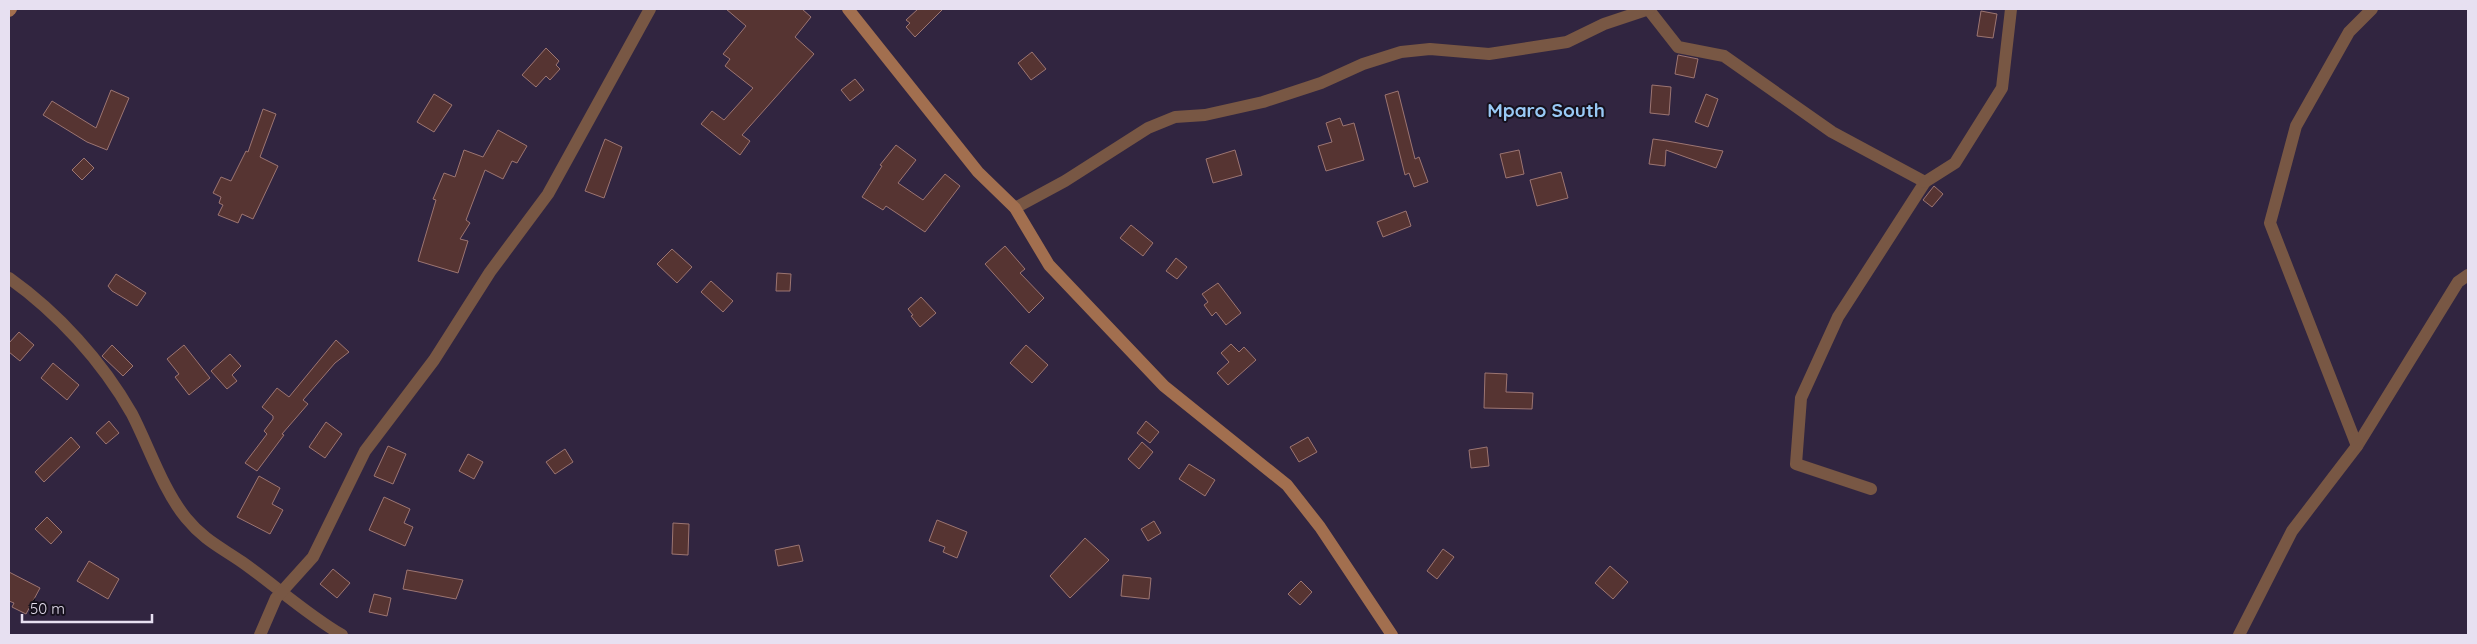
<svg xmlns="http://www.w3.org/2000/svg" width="2477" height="644" font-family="Quicksand,sans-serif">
	<rect width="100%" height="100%" fill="#312540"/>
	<g fill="#563432" stroke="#9c7572">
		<path d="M 726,9 L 802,9 L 811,17 L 795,37 L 814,54 L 742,135 L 750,141 L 740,155 L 701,124 L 712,111 L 724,120 L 753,88 L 725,66 L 730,59 L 723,54 L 746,26 Z"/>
		<path d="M 918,9 L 943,9 L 915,37 L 906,27 L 910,23 L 906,20 Z"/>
		<path d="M 1981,11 L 1997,14 L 1993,38 L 1977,36 Z"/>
		<path d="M 546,48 L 559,61 L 556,65 L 560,69 L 550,80 L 546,76 L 536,87 L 522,75 Z"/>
		<path d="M 1032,52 L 1046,69 L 1031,80 L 1018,63 Z"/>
		<path d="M 1678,55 L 1698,59 L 1694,78 L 1675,74 Z"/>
		<path d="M 855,79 L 864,90 L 850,101 L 841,90 Z"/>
		<path d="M 1652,85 L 1671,87 L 1669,115 L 1650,113 Z"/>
		<path d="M 111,90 L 129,98 L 107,150 L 87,142 L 43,115 L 52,101 L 96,128 Z"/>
		<path d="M 1398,91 L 1415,159 L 1419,157 L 1428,182 L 1414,187 L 1409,173 L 1405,175 L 1385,95 Z"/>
		<path d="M 434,94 L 452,105 L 434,132 L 417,122 Z"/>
		<path d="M 1706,94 L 1718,99 L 1708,127 L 1695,122 Z"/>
		<path d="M 263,109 L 276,114 L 260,157 L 278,166 L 253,219 L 242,214 L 238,223 L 218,215 L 223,205 L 219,203 L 221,197 L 213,193 L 221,177 L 231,181 L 246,151 L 248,152 Z"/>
		<path d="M 1340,118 L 1343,126 L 1354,123 L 1364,160 L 1326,171 L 1318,146 L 1332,142 L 1326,123 Z"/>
		<path d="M 498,130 L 527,146 L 517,163 L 512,161 L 503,179 L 485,170 L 466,220 L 470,223 L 460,239 L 468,241 L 458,273 L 418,261 L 436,200 L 433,199 L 444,173 L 455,177 L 464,150 L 483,157 Z"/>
		<path d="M 605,139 L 622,147 L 604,198 L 585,191 Z"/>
		<path d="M 1653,139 L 1667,141 L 1723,151 L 1716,168 L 1666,150 L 1665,166 L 1649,164 Z"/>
		<path d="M 896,145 L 916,160 L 898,183 L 923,200 L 945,174 L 960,186 L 925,232 L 886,206 L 883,210 L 862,197 L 882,166 L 880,165 Z"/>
		<path d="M 1235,150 L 1242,175 L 1213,183 L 1206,159 Z"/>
		<path d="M 1519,150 L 1524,174 L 1506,178 L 1500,154 Z"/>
		<path d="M 84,158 L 94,168 L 82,180 L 72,170 Z"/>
		<path d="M 1561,172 L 1568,198 L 1537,206 L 1530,180 Z"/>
		<path d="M 1934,186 L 1943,194 L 1932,207 L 1923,200 Z"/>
		<path d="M 1406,211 L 1411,226 L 1383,237 L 1377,222 Z"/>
		<path d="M 1131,225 L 1153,243 L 1143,256 L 1120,238 Z"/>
		<path d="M 1005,246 L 1025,269 L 1020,273 L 1044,298 L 1029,313 L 985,264 Z"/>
		<path d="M 672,249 L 692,267 L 677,283 L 657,264 Z"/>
		<path d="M 1176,258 L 1187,267 L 1177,279 L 1166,271 Z"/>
		<path d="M 777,273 L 791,274 L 790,291 L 776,291 Z"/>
		<path d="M 116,274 L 146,293 L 137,306 L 112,291 L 108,286 Z"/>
		<path d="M 711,281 L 733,301 L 723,312 L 701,292 Z"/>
		<path d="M 1218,283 L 1241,313 L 1226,325 L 1216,312 L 1212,316 L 1204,305 L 1208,302 L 1202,294 Z"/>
		<path d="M 921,297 L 936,313 L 920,327 L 911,316 L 913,315 L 908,309 Z"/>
		<path d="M 19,332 L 34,345 L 20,361 L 9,352 L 9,343 Z"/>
		<path d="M 336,340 L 349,352 L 335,363 L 303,400 L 308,404 L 282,434 L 284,435 L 257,471 L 245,463 L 267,434 L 264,431 L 273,419 L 273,416 L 262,407 L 277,388 L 289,397 Z"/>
		<path d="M 1231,344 L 1239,352 L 1244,347 L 1256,360 L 1228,385 L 1217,373 L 1229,362 L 1221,353 Z"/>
		<path d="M 112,345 L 133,366 L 123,376 L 102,356 Z"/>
		<path d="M 184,345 L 210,378 L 189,395 L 175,377 L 179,374 L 167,359 Z"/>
		<path d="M 1026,345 L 1048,365 L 1032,383 L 1010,363 Z"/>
		<path d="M 230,354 L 241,366 L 232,375 L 237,381 L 227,389 L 211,371 Z"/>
		<path d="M 53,363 L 79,385 L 67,400 L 41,378 Z"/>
		<path d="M 1485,373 L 1507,374 L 1506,392 L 1533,393 L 1532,409 L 1484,408 Z"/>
		<path d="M 109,421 L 119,433 L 106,444 L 96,433 Z"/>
		<path d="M 1146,421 L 1159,432 L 1150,443 L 1137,433 Z"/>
		<path d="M 326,422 L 342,434 L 325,458 L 309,447 Z"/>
		<path d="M 71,437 L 80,447 L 44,482 L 35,472 Z"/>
		<path d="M 1308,437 L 1317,452 L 1299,462 L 1290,447 Z"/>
		<path d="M 1142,442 L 1153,452 L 1139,469 L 1128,459 Z"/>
		<path d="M 388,446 L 406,454 L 393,484 L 374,476 Z"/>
		<path d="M 1487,447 L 1489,466 L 1471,468 L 1469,450 Z"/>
		<path d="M 565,449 L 573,462 L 555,474 L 546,462 Z"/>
		<path d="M 468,454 L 483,462 L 474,479 L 459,471 Z"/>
		<path d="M 1189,464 L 1215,480 L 1205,496 L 1179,479 Z"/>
		<path d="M 259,476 L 280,488 L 272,504 L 283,510 L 270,534 L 237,517 Z"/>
		<path d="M 384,497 L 410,509 L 404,523 L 413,527 L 405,546 L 369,530 Z"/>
		<path d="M 47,517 L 62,532 L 51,544 L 35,529 Z"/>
		<path d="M 937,520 L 967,532 L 957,558 L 943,552 L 945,547 L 929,541 Z"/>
		<path d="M 1154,521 L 1161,533 L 1148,541 L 1141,529 Z"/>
		<path d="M 673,523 L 689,524 L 688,555 L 672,554 Z"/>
		<path d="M 1085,538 L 1109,560 L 1070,598 L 1050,576 Z"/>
		<path d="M 799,545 L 803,561 L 778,566 L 775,550 Z"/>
		<path d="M 1443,549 L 1454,557 L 1437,579 L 1427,571 Z"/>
		<path d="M 89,561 L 119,579 L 108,599 L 77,581 Z"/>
		<path d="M 1610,566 L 1628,582 L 1613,599 L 1595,583 Z"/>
		<path d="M 333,569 L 350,583 L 337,598 L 320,584 Z"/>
		<path d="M 407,570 L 463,580 L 456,599 L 403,589 Z"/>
		<path d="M 9,572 L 40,588 L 26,614 L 12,607 L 14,603 L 9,601 Z"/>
		<path d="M 1123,575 L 1151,578 L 1149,599 L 1121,596 Z"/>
		<path d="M 1301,581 L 1312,592 L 1300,605 L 1288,594 Z"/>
		<path d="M 374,594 L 391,598 L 387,616 L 369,612 Z"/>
	</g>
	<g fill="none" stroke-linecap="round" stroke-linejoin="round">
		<g stroke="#785744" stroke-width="12">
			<path d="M 1649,10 L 1678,47 L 1724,56 L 1832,132 L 1925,182 L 1838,317 L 1801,398 L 1796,464 L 1871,489"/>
			<path d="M 1925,182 L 1955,163 L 2002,88 L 2011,9"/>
			<path d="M 1015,208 L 1065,181 L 1148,128 L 1175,117 L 1205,115 L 1263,102 L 1321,83 L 1363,64 L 1401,52 L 1430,49 L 1489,54 L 1567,42 L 1604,24 L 1649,9"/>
			<path d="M 9,278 C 58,313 102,361 132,414 C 149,447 163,490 186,518 C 203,539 220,547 242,562 C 276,586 306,614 342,635"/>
			<path d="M 2357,446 L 2458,282 L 2468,275"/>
			<path d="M 260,635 L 276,598 L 313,557 L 365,451 L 434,360 L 490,272 L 548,194 L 650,9"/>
			<path d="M 2239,635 L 2292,531 L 2357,446 L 2270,223 L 2296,126 L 2349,32 L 2372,9"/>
		</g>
		<g stroke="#a26f4f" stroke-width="12">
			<path d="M 848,9 L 978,172 L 1015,208 L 1049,265 L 1164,386 L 1287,485 L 1320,527 L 1392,635"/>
			<path d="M 9,11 L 11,9"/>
		</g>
	</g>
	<g text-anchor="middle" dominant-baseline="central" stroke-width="4" stroke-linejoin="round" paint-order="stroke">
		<g font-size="19" font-weight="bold" fill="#99c9f5" stroke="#16111d">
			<text x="1546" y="110">Mparo South</text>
		</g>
	</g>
	<rect width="2477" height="644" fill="none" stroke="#e7e0f1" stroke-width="20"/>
	<path d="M22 614v8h130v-8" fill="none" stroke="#e7e0f1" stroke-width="2.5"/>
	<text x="30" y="614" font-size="15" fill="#e7e0f1" stroke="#16111d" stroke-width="4" paint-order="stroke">50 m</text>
</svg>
